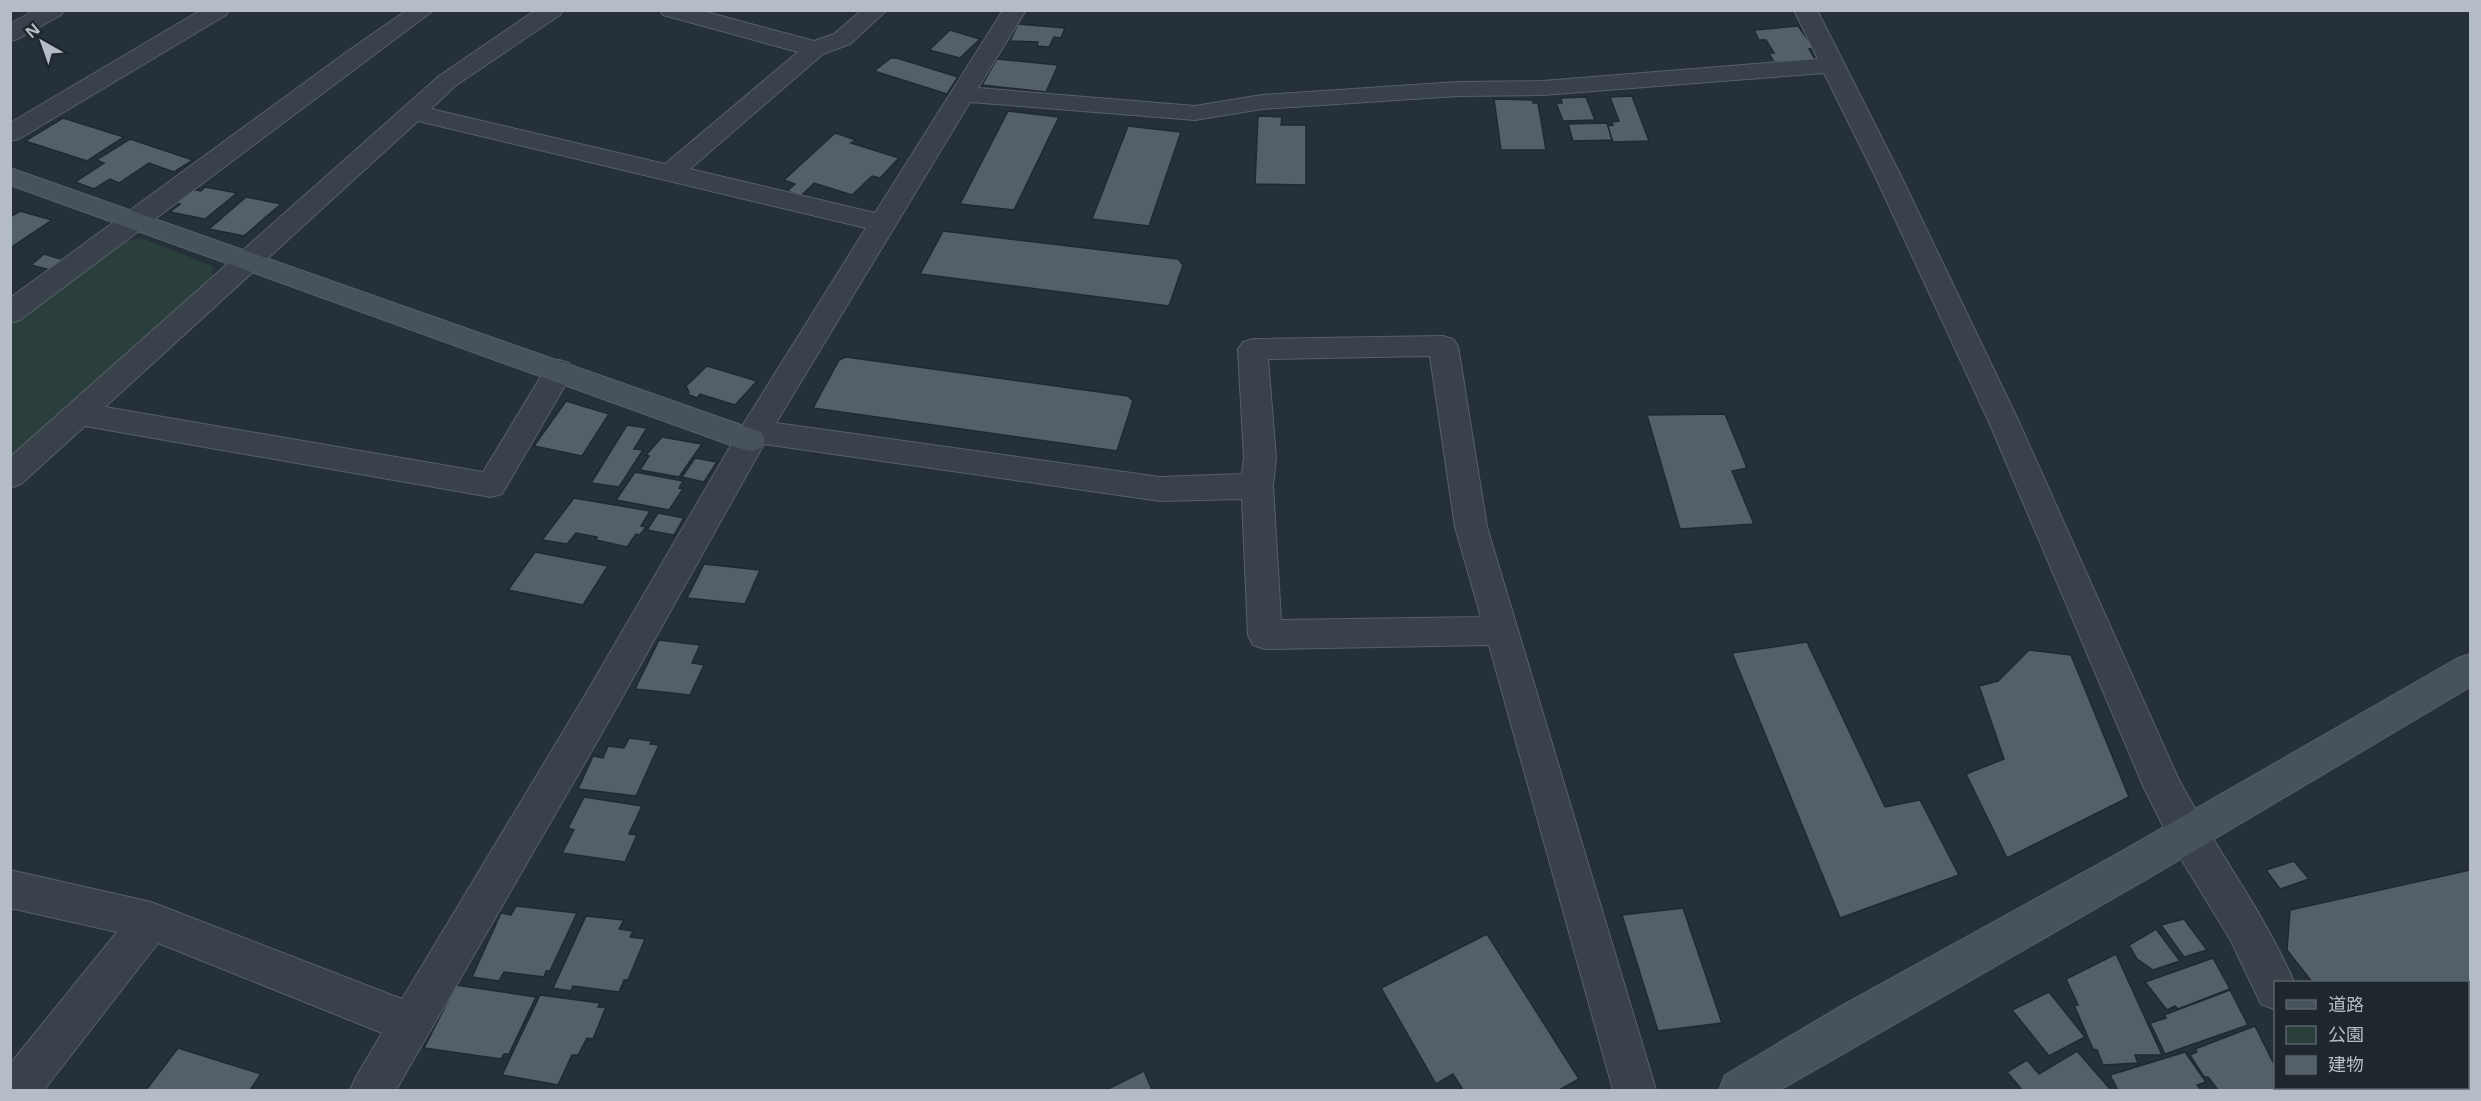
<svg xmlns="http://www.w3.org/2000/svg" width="2481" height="1101" font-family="'Open Sans','Noto Sans JP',sans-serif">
	<rect width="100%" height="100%" fill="#253039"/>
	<path fill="#2a3e3c" d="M 141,238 L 213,266 L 212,279 L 11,459 L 11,321 L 113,245 Z"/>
	<g fill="#535f69" stroke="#202930" stroke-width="1.5">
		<path d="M 1018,24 L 1065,28 L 1061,38 L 1054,37 L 1049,47 L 1037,46 L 1038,42 L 1010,41 Z"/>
		<path d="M 1798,26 L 1815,49 L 1809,49 L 1816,61 L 1774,62 L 1769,53 L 1774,53 L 1766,40 L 1759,40 L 1754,30 Z"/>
		<path d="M 950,30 L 980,39 L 960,58 L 929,50 Z"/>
		<path d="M 891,58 L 897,58 L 958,77 L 947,94 L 874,71 Z"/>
		<path d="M 997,59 L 1058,65 L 1046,92 L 982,85 Z"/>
		<path d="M 1632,96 L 1649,141 L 1613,142 L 1607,126 L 1613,125 L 1611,122 L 1619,121 L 1610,97 Z"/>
		<path d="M 1586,97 L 1595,120 L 1563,121 L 1556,103 L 1562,103 L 1561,98 Z"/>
		<path d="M 1494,99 L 1533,100 L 1533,103 L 1538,103 L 1546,150 L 1501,150 Z"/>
		<path d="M 1008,111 L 1059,117 L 1014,210 L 960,204 Z"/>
		<path d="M 1258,116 L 1282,117 L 1281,125 L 1306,125 L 1306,185 L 1255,184 Z"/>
		<path d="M 63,118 L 124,137 L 87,161 L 25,141 Z"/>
		<path d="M 1607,123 L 1612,140 L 1573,141 L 1568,124 Z"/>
		<path d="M 1128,126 L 1181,132 L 1149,226 L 1092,219 Z"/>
		<path d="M 835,133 L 856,140 L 851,143 L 899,158 L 880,178 L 872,176 L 852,195 L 814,183 L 801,196 L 787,191 L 795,184 L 784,180 Z"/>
		<path d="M 130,139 L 193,160 L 174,172 L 149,163 L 119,183 L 110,179 L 94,189 L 75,182 L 104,163 L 96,160 Z"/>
		<path d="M 205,187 L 237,193 L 205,219 L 170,212 L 180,204 L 173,202 L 191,189 L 201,191 Z"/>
		<path d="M 246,197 L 281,204 L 244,236 L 209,229 Z"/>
		<path d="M 20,211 L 52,220 L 10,248 L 10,217 Z"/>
		<path d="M 943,231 L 1178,259 L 1183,265 L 1169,306 L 920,274 Z"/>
		<path d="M 44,254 L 64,260 L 50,270 L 31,265 Z"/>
		<path d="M 846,357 L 1128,396 L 1133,401 L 1117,451 L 813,408 L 839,360 Z"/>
		<path d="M 707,366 L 757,381 L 735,405 L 700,394 L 697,398 L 687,394 L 689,392 L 686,386 Z"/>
		<path d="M 566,401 L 609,414 L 582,456 L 534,446 Z"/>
		<path d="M 1725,414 L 1747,468 L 1732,471 L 1754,524 L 1680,529 L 1647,415 Z"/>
		<path d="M 627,425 L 647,428 L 634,449 L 643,450 L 619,487 L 591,483 Z"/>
		<path d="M 662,437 L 702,444 L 679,477 L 640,470 L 649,456 L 646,455 Z"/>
		<path d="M 695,458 L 717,462 L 704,482 L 682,477 Z"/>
		<path d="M 635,472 L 683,481 L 679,488 L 683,489 L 669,510 L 616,500 Z"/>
		<path d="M 574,498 L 650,511 L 641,526 L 646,527 L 640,535 L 636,534 L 627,547 L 596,540 L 597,537 L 576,533 L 567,544 L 542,540 Z"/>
		<path d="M 658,513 L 684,518 L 674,535 L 647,530 Z"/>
		<path d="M 535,552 L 608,566 L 583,605 L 508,590 Z"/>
		<path d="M 704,564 L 760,570 L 745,604 L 687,598 Z"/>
		<path d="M 659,640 L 700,645 L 692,663 L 704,665 L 690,695 L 635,689 Z"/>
		<path d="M 1807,642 L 1885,807 L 1920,800 L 1959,875 L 1840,918 L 1732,653 Z"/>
		<path d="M 2029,650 L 2071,655 L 2129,797 L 2007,858 L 1966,774 L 2004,759 L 1979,686 L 1998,681 Z"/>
		<path d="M 629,738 L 652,741 L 650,744 L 659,745 L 636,796 L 578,789 L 593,756 L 603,758 L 608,746 L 624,748 Z"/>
		<path d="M 584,797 L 642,806 L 629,834 L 637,835 L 625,862 L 562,853 L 574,830 L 568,828 Z"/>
		<path d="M 2294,861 L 2309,879 L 2280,889 L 2266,870 Z"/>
		<path d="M 2470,870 L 2470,1090 L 2395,1090 L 2393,1088 L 2468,1088 L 2468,982 L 2312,982 L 2287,950 L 2290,910 Z"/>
		<path d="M 516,906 L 577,913 L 550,971 L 546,971 L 544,977 L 504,972 L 499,981 L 472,977 L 501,913 L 511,915 Z"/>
		<path d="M 1683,908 L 1722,1023 L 1658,1031 L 1622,915 Z"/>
		<path d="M 586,916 L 624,920 L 619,929 L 633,931 L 630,937 L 645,939 L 628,980 L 624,980 L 619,992 L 573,986 L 571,991 L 553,988 Z"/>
		<path d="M 2184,919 L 2207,950 L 2184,957 L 2161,925 Z"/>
		<path d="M 2156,929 L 2180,961 L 2153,970 L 2137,959 L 2129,945 Z"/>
		<path d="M 1487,934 L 1579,1079 L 1559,1090 L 1463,1090 L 1453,1074 L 1436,1084 L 1381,988 Z"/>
		<path d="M 2116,954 L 2162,1055 L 2135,1055 L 2138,1063 L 2103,1065 L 2097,1050 L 2093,1049 L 2074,1005 L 2078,1005 L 2066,979 Z"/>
		<path d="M 2213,958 L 2230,989 L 2178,1009 L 2175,1006 L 2167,1010 L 2145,982 Z"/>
		<path d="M 456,985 L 536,997 L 509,1054 L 504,1054 L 501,1059 L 424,1048 Z"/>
		<path d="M 2230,990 L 2248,1025 L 2165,1054 L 2150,1023 L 2166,1018 L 2164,1015 Z"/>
		<path d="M 2049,992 L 2085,1037 L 2049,1056 L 2012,1010 Z"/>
		<path d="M 540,995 L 600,1003 L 598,1007 L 606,1007 L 593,1039 L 587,1038 L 578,1055 L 572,1055 L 558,1085 L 502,1075 Z"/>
		<path d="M 2255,1026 L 2276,1068 L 2276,1088 L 2284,1088 L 2286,1090 L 2218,1090 L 2208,1077 L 2204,1077 L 2190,1055 L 2197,1052 L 2195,1049 Z"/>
		<path d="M 178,1048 L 261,1074 L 250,1090 L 146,1090 Z"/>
		<path d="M 2077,1051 L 2111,1090 L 2022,1090 L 2007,1072 L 2027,1060 L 2039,1074 Z"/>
		<path d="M 2185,1052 L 2206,1082 L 2197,1085 L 2201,1090 L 2118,1090 L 2110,1075 Z"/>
		<path d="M 1144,1071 L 1152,1090 L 1106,1090 Z"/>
	</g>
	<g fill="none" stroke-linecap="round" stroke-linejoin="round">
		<g stroke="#576067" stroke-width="2">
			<g id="street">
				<path d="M 35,10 L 64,10 L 61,15 L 18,39 L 10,41 L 10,24 Z"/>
				<path d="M 201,10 L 229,10 L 226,15 L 19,139 L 10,141 L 10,123 Z"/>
				<path d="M 407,10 L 434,10 L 20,320 L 10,323 L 10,298 L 348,51 Z"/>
				<path d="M 536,10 L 563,10 L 560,15 L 455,86 L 431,109 L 665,164 L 798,52 L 663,15 L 660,10 L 699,10 L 814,41 L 834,34 L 862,10 L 887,10 L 850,44 L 823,54 L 690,169 L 875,213 L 1003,10 L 1026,10 L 978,88 L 1195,106 L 1262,95 L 1458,82 L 1543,81 L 1818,59 L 1794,10 L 1817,10 L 1901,176 L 2019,422 L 2178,778 C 2214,847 2263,910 2294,982 L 2276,982 L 2276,1010 L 2261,1004 L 2230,939 L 2173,846 L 2144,788 L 1989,422 L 1875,176 L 1824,73 L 1543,95 L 1458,96 L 1262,109 L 1195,120 L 970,102 L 776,423 L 1160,477 L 1242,474 L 1244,458 L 1238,349 L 1243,342 L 1253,339 L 1443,336 L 1453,339 L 1458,346 L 1487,527 L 1656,1090 L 1613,1090 L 1489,645 L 1265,649 L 1253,645 L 1248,635 L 1242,499 L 1160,501 L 764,444 L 610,719 L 396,1090 L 350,1090 L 357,1075 L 382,1033 L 158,943 L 44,1090 L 10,1090 L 10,1064 L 117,932 L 10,908 L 10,870 L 151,902 L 402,999 L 584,697 L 744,423 L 866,228 L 418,121 L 105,407 L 483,472 L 549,363 L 559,360 L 569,363 L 574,370 L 502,494 L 491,497 L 85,426 L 21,484 L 10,488 L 10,457 L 439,76 ZM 1430,356 L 1455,527 L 1481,617 L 1281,620 L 1273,486 L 1276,458 L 1268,359 Z"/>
				<path d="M 2300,1088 L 2345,1088 L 2346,1090 L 2301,1090 Z"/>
			</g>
		</g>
		<g stroke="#576067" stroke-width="2">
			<g id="secondary">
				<path d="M 10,168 L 761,432 L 765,440 L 761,448 L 750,451 L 739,448 L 10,185 Z"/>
				<path d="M 2470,654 L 2470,687 L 2147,879 L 1780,1090 L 1719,1090 L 1725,1075 L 1836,1009 L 2119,853 L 2458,658 Z"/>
			</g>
		</g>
		<use href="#street" fill="#39424a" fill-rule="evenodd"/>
		<use href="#secondary" fill="#47525c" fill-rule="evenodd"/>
	</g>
	<rect width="2481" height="1101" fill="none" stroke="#b4bdc5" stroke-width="24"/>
	<rect x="2274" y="981" width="195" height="108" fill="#1e272e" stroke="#5a636a" stroke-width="1.5"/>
	<rect x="2286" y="1000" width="30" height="9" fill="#47525c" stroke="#5a636a" stroke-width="1.5"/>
	<text x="2328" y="1011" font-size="18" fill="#b4bdc5">道路</text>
	<rect x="2286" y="1026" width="30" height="18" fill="#2a3e3c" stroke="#5a636a" stroke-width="1.5"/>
	<text x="2328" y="1041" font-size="18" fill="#b4bdc5">公園</text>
	<rect x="2286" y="1056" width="30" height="18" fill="#535f69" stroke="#5a636a" stroke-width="1.5"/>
	<text x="2328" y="1071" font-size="18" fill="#b4bdc5">建物</text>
	<g transform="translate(42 42) rotate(320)" stroke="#1e272e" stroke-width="4.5" paint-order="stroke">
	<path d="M0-4.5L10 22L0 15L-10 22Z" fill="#b4bdc5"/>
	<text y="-9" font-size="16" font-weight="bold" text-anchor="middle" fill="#b4bdc5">N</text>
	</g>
</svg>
